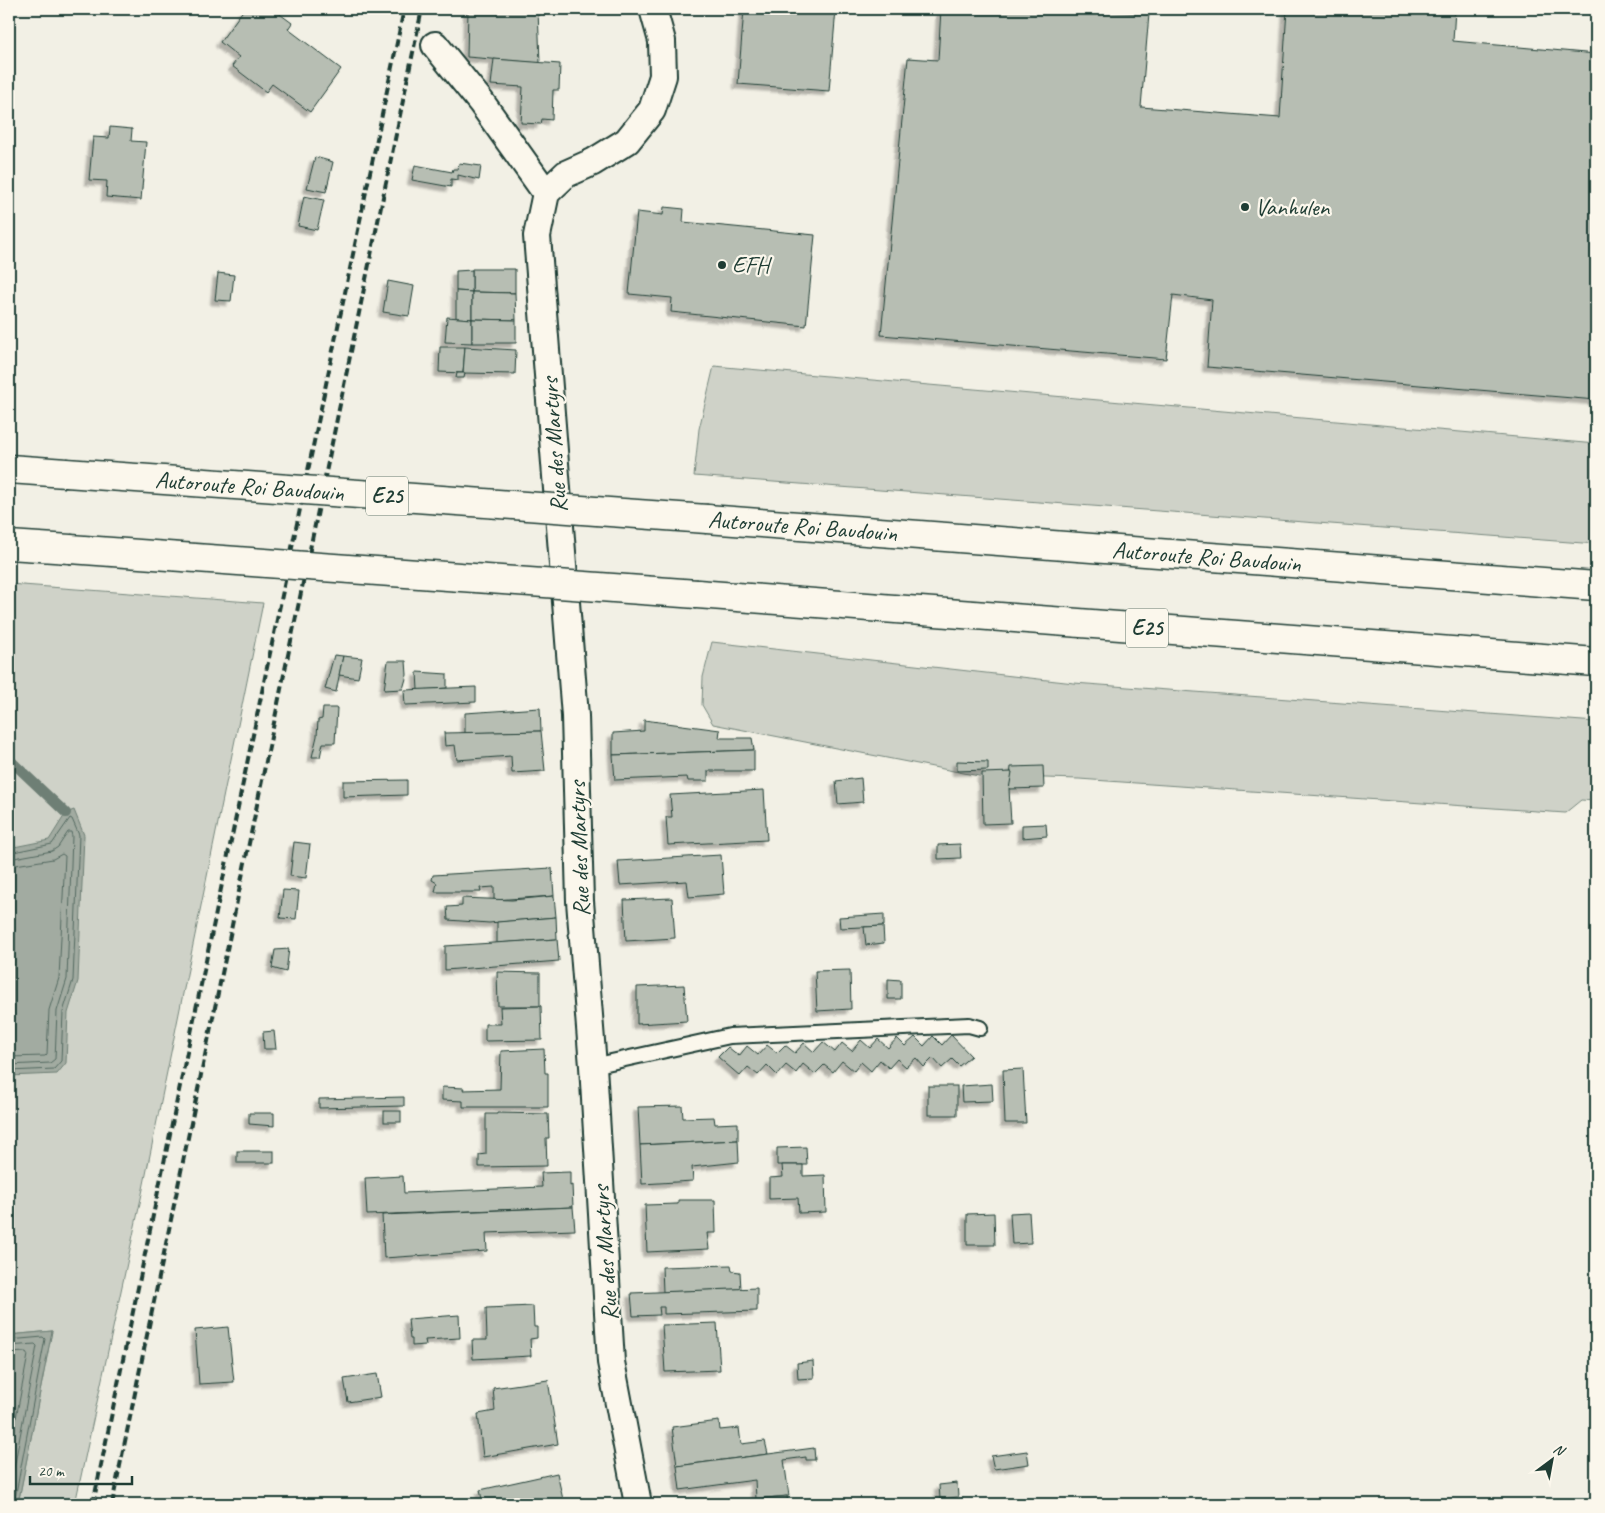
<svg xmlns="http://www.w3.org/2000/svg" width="1605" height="1513" font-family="Caveat,sans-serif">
	<defs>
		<filter id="shadow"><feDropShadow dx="-4.5" dy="4.5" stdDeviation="1" flood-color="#0004"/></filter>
	</defs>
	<rect width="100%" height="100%" fill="#f2f0e5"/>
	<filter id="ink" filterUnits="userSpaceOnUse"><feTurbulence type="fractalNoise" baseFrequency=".02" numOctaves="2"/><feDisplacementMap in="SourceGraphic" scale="10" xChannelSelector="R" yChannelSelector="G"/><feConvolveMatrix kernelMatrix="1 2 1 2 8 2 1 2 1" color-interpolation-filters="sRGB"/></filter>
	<g filter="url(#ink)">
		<g fill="#cfd2c8" stroke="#77887e">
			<path d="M 714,366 L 1596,444 L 1596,544 L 694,476 L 699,429 Z"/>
			<path d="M 9,584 L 263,603 L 143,1189 L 75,1504 L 18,1504 L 52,1331 L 9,1335 Z"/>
			<path d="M 712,642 L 1074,683 L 1596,722 L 1596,801 L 1581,800 L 1565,813 L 1079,779 L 979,776 L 713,724 L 702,705 L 703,677 Z"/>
		</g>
		<g fill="#a2aba1" stroke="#6e7f75">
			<path d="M 74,810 L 84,835 L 78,981 L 68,1013 L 66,1063 L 57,1074 L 9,1076 L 9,848 L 49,840 L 66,813 Z"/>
			<path d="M 52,1331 L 18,1504 L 9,1504 L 9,1335 Z"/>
		</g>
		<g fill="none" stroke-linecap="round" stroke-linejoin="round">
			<g stroke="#536960" stroke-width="1">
				<path d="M 9,853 L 52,844 L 70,818 L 72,819 L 79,835 L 73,980 L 63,1012 L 61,1061 L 54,1069 L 9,1071"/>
				<path d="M 9,859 L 52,851 L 58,847 L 68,832 L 71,832 L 72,836 L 67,979 L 57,1011 L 55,1059 L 50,1063 L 9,1065"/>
				<path d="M 9,866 L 53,859 L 62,854 L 65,856 L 59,978 L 49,1010 L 47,1054 L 45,1056 L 9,1057"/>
				<path d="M 9,1340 L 43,1337 L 45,1339 L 14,1504"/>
				<path d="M 9,1346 L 35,1344 L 37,1346 L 9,1495"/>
				<path d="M 9,1353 L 26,1352 L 28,1355 L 9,1455"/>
			</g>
			<path stroke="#6e7f75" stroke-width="10" d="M 9,759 L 66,813"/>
		</g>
		<g fill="#b7beb3" stroke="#1f3d34" filter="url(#shadow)">
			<path d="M 244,9 L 273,9 L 292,23 L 288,29 L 341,69 L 310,112 L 272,84 L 266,92 L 232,66 L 239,57 L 220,42 Z"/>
			<path d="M 468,9 L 538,9 L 540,63 L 467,57 Z"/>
			<path d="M 744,9 L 836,9 L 829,91 L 738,84 Z"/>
			<path d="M 941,9 L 1077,9 L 1149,14 L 1141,107 L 1280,118 L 1287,9 L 1455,9 L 1453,41 L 1596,54 L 1596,400 L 1207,367 L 1212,300 L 1173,295 L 1166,359 L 881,335 L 908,58 L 938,60 Z"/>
			<path d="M 494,59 L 560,64 L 559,90 L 553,90 L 552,120 L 542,119 L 541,124 L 521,123 L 523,87 L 491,85 Z"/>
			<path d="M 110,127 L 132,129 L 131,141 L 146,142 L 141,200 L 106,197 L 107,181 L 89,180 L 93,137 L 109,138 Z"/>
			<path d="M 315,157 L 333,162 L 326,192 L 307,188 Z"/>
			<path d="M 459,163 L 481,166 L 479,180 L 458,175 L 458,180 L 451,179 L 451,187 L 412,180 L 415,165 L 452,172 L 453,169 L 458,169 Z"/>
			<path d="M 304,196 L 324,200 L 317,230 L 298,226 Z"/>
			<path d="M 664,207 L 684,209 L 683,222 L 815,235 L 806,326 L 671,312 L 672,298 L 629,294 L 637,212 L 663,215 Z"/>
			<path d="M 472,269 L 515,269 L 515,293 L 472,292 Z"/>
			<path d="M 472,270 L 472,292 L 456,291 L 456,271 Z"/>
			<path d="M 218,273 L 234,275 L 231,301 L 215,300 Z"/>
			<path d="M 388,281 L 414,286 L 409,316 L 383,312 Z"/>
			<path d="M 456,291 L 472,292 L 472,319 L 456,318 Z"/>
			<path d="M 472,292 L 515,293 L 516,320 L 472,319 Z"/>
			<path d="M 447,317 L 472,319 L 472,343 L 445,342 Z"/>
			<path d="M 472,319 L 516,320 L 516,343 L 472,343 Z"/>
			<path d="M 440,347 L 465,347 L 463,373 L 439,372 Z"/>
			<path d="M 465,347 L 516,350 L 515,374 L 463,373 Z"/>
			<path d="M 457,373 L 465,373 L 464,378 L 456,378 Z"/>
			<path d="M 334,655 L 343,656 L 336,692 L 325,689 Z"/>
			<path d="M 343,656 L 362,658 L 358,678 L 339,675 Z"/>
			<path d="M 388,661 L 406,661 L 407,675 L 403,689 L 384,690 Z"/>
			<path d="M 417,672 L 447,674 L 447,688 L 418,690 Z"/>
			<path d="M 476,687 L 476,702 L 405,705 L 404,690 Z"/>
			<path d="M 323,708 L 337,708 L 335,743 L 323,743 L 320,757 L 312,757 L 317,736 L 318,720 L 322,719 Z"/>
			<path d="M 540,708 L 541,731 L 465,733 L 465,713 Z"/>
			<path d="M 644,720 L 720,730 L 719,738 L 752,738 L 754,750 L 613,755 L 613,733 L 644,731 Z"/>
			<path d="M 541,731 L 545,771 L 512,773 L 511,756 L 457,760 L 455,745 L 445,746 L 444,733 Z"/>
			<path d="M 754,750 L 754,771 L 708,771 L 708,781 L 688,781 L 687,777 L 615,780 L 613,755 Z"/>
			<path d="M 957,761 L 988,762 L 988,770 L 957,771 Z"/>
			<path d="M 1043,766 L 1044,788 L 1009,789 L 1011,767 Z"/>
			<path d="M 1012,772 L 1009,789 L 1011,823 L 983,824 L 982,773 Z"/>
			<path d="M 861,778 L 863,802 L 838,804 L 836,781 Z"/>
			<path d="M 407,780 L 407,795 L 343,797 L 343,781 Z"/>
			<path d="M 764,790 L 767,840 L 668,845 L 666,817 L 672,817 L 670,795 Z"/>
			<path d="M 1046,824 L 1047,836 L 1022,838 L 1022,825 Z"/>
			<path d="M 294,842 L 310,844 L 306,878 L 290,876 Z"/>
			<path d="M 960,844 L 961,858 L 938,859 L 938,845 Z"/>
			<path d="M 721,855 L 724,894 L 689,897 L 687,881 L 620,885 L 618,861 Z"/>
			<path d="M 552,868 L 554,896 L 494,900 L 494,887 L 480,888 L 481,892 L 435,892 L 437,883 L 432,880 L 433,875 Z"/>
			<path d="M 283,890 L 299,891 L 296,919 L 280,918 Z"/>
			<path d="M 554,896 L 556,917 L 489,923 L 448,920 L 447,907 L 462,906 L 462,898 L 512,900 Z"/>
			<path d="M 672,898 L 675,938 L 626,941 L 624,900 Z"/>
			<path d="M 884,914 L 884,926 L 840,928 L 839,917 Z"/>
			<path d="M 556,917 L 557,939 L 497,943 L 497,922 Z"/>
			<path d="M 883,926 L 884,943 L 866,945 L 864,927 Z"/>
			<path d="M 557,939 L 559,961 L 445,970 L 445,946 Z"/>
			<path d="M 289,949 L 286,972 L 272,968 L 275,950 Z"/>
			<path d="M 850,970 L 851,1009 L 817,1011 L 815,971 Z"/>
			<path d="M 497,972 L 540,973 L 540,1006 L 498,1006 Z"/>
			<path d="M 888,979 L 901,980 L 901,999 L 888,999 Z"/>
			<path d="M 684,985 L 687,1021 L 637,1024 L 637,987 Z"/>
			<path d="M 541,1006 L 542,1040 L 485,1041 L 485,1024 L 501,1024 L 500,1007 Z"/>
			<path d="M 274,1031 L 276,1049 L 264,1049 L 263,1032 Z"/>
			<path d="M 951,1035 L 971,1056 L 959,1066 L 952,1059 L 942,1068 L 933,1058 L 924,1067 L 916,1058 L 906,1067 L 897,1059 L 889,1068 L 880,1060 L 871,1071 L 861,1062 L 854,1071 L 842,1061 L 833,1072 L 824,1065 L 815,1074 L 803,1064 L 796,1073 L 786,1065 L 777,1075 L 767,1065 L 758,1075 L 748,1067 L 740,1076 L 718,1057 L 728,1047 L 739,1056 L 747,1046 L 758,1055 L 767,1045 L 777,1053 L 785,1045 L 795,1053 L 804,1043 L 814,1052 L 823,1042 L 835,1052 L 842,1043 L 852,1051 L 861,1040 L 870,1048 L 878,1039 L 888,1048 L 897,1038 L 905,1046 L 915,1037 L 924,1046 L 933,1036 L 942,1045 Z"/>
			<path d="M 544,1049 L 545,1073 L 548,1073 L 548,1107 L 463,1107 L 463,1101 L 442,1100 L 442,1087 L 464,1088 L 463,1090 L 500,1089 L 501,1051 Z"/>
			<path d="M 1023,1069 L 1026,1123 L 1005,1123 L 1003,1070 Z"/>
			<path d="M 992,1084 L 993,1101 L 962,1102 L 961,1086 Z"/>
			<rect x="928" y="1086" width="29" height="29"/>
			<path d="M 404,1097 L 404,1106 L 319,1108 L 319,1099 Z"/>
			<path d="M 682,1106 L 683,1118 L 714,1117 L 715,1124 L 738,1123 L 738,1140 L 640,1145 L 638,1107 Z"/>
			<rect x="384" y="1111" width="17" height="11"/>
			<path d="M 249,1113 L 274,1113 L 274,1126 L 249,1124 Z"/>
			<path d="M 497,1113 L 548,1114 L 549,1138 L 546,1138 L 547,1166 L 479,1167 L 479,1155 L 486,1154 L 486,1114 L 497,1114 Z"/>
			<path d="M 738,1140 L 739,1162 L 692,1167 L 693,1181 L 642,1184 L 640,1145 Z"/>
			<path d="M 806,1147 L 807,1165 L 777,1165 L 777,1148 Z"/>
			<rect x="237" y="1151" width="37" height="12"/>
			<path d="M 782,1165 L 803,1165 L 803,1176 L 825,1175 L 826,1212 L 799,1213 L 798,1198 L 769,1199 L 769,1178 L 783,1177 Z"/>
			<path d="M 570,1172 L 570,1186 L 572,1185 L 573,1207 L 367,1215 L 365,1178 L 403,1176 L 404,1193 L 542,1187 L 541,1173 Z"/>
			<path d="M 678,1200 L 715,1200 L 716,1233 L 707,1233 L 709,1249 L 647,1252 L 645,1205 L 678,1204 Z"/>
			<path d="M 573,1207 L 575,1230 L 486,1233 L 487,1251 L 384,1258 L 382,1215 Z"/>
			<path d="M 1029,1212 L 1031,1243 L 1012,1244 L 1010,1213 Z"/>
			<path d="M 994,1213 L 995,1245 L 967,1245 L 967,1214 Z"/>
			<path d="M 731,1265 L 732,1271 L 740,1272 L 741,1289 L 663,1292 L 662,1267 Z"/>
			<path d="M 757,1288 L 757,1311 L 664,1314 L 664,1307 L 659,1307 L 660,1315 L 633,1316 L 631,1293 Z"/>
			<path d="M 533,1306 L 534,1327 L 537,1327 L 537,1338 L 530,1339 L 531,1356 L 473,1359 L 472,1340 L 487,1340 L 486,1308 Z"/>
			<path d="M 459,1315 L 460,1338 L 425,1340 L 426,1345 L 412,1346 L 412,1339 L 410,1339 L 408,1319 Z"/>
			<path d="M 717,1323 L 720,1370 L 665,1372 L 662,1325 Z"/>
			<path d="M 228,1327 L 234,1382 L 199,1384 L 195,1330 Z"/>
			<path d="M 813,1361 L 814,1378 L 798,1379 L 797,1363 Z"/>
			<path d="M 377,1374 L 381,1397 L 348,1402 L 344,1379 Z"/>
			<path d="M 548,1380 L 558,1444 L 483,1457 L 478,1414 L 495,1411 L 493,1388 Z"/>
			<path d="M 719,1421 L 720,1430 L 739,1428 L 741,1444 L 765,1441 L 768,1454 L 677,1466 L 672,1427 Z"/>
			<path d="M 814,1448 L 815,1460 L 806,1460 L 806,1457 L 784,1460 L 789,1496 L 756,1499 L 755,1480 L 680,1490 L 677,1466 Z"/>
			<path d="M 1027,1451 L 1029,1464 L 994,1469 L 991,1456 Z"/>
			<path d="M 557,1473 L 564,1504 L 483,1504 L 480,1490 Z"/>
			<path d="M 957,1483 L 958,1497 L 940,1499 L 939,1485 Z"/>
			<path d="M 787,1496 L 788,1504 L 757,1504 L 756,1499 Z"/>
		</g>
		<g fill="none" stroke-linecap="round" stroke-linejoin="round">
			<g stroke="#1f3d34" stroke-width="18">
				<path id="service" d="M 593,1066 L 730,1036 L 969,1025 L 980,1028"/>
			</g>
			<g stroke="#1f3d34" stroke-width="30">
				<g id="minor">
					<path d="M 435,45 L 481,102 L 546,193"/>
					<path d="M 638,1504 L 611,1362 L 593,1066 L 580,901 L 575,716 L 537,236 L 546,193 L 566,174 L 593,162 L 627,141 L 652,110 L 663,76 L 662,41 L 653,9"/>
				</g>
			</g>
			<g stroke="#1f3d34" stroke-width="31">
				<g id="motorway">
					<path d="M 9,469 L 66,473"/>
					<path id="s1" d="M 707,519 L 1596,586"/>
					<path d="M 9,545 L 70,549"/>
					<path d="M 697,594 L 1596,662"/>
				</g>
			</g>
			<use href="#service" stroke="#fbf7ec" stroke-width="14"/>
			<use href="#minor" stroke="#fbf7ec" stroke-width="26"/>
			<use href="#motorway" stroke="#fbf7ec" stroke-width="28"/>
			<g stroke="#1f3d34" stroke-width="4" stroke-dasharray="8 4" stroke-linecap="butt">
				<path d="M 93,1504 L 404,9"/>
				<path d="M 112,1504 L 422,9"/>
			</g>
			<g stroke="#1f3d34" stroke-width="31" stroke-linecap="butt">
				<g id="motorway-bridge">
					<path id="s2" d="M 66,473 L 707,519"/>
					<path d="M 70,549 L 697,594"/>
				</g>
			</g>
			<use href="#motorway-bridge" stroke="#fbf7ec" stroke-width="28"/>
		</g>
	</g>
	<g fill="#1f3d34" stroke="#fbf7ec" stroke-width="2">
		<circle cx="1245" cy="207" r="5"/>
		<circle cx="722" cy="265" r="5"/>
	</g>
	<g text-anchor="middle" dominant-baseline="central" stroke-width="4.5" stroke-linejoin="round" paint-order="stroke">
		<g fill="#fbf7ec" stroke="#61756b" stroke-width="1">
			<rect x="366" y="476.5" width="42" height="39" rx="4"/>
			<rect x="1126" y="608.5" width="42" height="39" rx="4"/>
		</g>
		<g font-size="22" font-weight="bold" fill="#1f3d34">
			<text x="387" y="496">E25</text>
			<text x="1147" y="628">E25</text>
		</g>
		<g font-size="24" fill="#1f3d34" stroke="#fbf7ec" text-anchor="start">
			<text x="1255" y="207">Vanhulen</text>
			<text x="732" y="265">EFH</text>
		</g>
		<g font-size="24" fill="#1f3d34" stroke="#fbf7ec">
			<text transform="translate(554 445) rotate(-94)">Rue des Martyrs</text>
			<text stroke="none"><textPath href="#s2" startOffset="184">Autoroute Roi Baudouin</textPath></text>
			<text stroke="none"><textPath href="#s1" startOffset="96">Autoroute Roi Baudouin</textPath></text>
			<text stroke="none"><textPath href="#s1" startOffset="501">Autoroute Roi Baudouin</textPath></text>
			<text transform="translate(579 849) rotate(-92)">Rue des Martyrs</text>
			<text transform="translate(605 1253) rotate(-94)">Rue des Martyrs</text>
		</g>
	</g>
	<rect width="1605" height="1513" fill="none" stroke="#fbf7ec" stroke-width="30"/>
	<rect x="15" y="15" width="1575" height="1483" fill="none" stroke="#1f3d34" stroke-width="2" filter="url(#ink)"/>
	<g transform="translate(1552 1460) rotate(32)" stroke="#fbf7ec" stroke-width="4" paint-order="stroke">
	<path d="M0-4L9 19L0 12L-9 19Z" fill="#1f3d34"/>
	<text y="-8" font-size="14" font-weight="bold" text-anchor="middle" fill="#1f3d34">N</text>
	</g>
	<path d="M30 1476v8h102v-8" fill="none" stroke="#1f3d34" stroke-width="2.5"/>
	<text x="38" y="1476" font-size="15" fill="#1f3d34" stroke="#fbf7ec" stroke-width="4" paint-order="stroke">20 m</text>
</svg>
